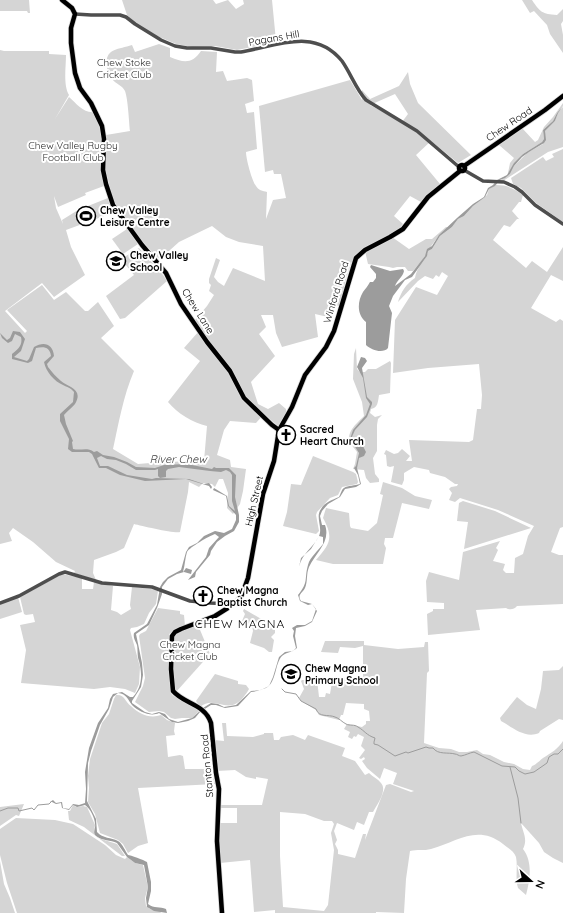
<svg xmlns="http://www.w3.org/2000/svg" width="563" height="913" font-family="Quicksand,sans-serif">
	<rect width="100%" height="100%" fill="#fff"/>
	<g fill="#d5d5d5" fill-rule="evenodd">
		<path d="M 0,0 L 29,0 L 30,13 L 28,13 L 27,11 L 0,11 Z"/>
		<path d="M 122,0 L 213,0 L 216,4 L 228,0 L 236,9 L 244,4 L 243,0 L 272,0 L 276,41 L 273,43 L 237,50 L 215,46 L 192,47 L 176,44 L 157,36 L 135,23 L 127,15 Z"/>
		<path d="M 522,0 L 532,0 C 540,12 542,14 557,15 L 563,9 L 563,21 L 561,24 L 563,35 L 563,53 L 550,34 L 547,25 L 534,11 L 530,13 Z"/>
		<path d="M 159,44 L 170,48 L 170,57 C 184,63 192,64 201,51 L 217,52 L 216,72 L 223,71 L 227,81 L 247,78 L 252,80 L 254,101 L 245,104 L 247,113 L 254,112 L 257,149 L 246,152 C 246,159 252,181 256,186 C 258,190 263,191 267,192 L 266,219 L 273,200 L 286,198 L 281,174 L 274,174 L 273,170 L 265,172 L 259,106 L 350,80 L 362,100 L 362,90 L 370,99 L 399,86 L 408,72 L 410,84 L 418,103 L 471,155 L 458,163 L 431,141 L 416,155 L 440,184 L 421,202 L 410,196 L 394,216 L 403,224 C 392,240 368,241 357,254 C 348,263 343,293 340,306 L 331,305 L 328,317 L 315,314 L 318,337 L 282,347 L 276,333 L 273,315 L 261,315 L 266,327 L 259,334 L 275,356 L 251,382 L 258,404 L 268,409 L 279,403 L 286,409 L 286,421 L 283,425 L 278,426 L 264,414 L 256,423 L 230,421 L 224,430 L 217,455 L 230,460 L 231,467 L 246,469 L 243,491 L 240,504 L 233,514 L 227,508 L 228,493 L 223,479 L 219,479 L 215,487 L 212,484 L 203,483 L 199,487 L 189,482 L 188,492 L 180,532 C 176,534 142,526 134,524 L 124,548 L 116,552 L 94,560 L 93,573 L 96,580 L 74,573 L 75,571 L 56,562 L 33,542 L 13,528 L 9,533 L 12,541 L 0,544 L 0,50 L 4,51 L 49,51 L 49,54 L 66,55 C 66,67 63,85 69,95 L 55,119 L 69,97 C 77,104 84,114 95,112 C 106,128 100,147 101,165 C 101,172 103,179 104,186 L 85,193 L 86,195 L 58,207 L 54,196 L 56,208 L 63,224 L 62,220 L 78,210 L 108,198 L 109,203 L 115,212 L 66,230 L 71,247 L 85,275 L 54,297 L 42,283 L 5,311 L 25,333 L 27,331 L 7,310 L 42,285 L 54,300 L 66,292 L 85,311 L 88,311 L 98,302 L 114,326 L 101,338 L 134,371 C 123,397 119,422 113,449 L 138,464 L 162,462 L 204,461 L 207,426 C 193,423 177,413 168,402 L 200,361 L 184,348 L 199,331 L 200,336 L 222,364 L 195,320 L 207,306 L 214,295 L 209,291 L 211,285 L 209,283 L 209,279 L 216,258 L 220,260 L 214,277 L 218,282 L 224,286 L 233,268 L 265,281 L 263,246 L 239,242 L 226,237 L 212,226 L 179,242 L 160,259 L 157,257 L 141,240 L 113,200 L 105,168 L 106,135 L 130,131 C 129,122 128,99 125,91 C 122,85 116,84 112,79 C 109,76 108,72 107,68 C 104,48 117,50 132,45 L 135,52 ZM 395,94 L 408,114 L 402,122 L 370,105 Z"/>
		<path d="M 563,103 L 563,106 L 557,113 L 553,121 L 543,130 L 544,139 L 542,142 L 523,154 L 508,173 L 510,163 L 514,158 L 499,145 L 491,150 L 490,149 L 522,128 L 535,142 L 538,140 L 544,127 L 553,117 Z"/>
		<path d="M 563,107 L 563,147 L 548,152 L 503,181 L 498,182 L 510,174 L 514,166 L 527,153 L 543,144 L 545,131 L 555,121 L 558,112 Z"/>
		<path d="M 563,149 L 563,222 L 536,203 L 521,188 L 513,184 L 511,178 L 543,157 L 546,161 L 554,157 L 552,154 Z"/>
		<path d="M 496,185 C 507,185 513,188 523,195 L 521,202 L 519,202 L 512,211 L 519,219 L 517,219 L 510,227 L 504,225 L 493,240 L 526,268 L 532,261 L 547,272 L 563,247 L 563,281 L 551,275 L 531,308 L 556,322 L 560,319 L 563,321 L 563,527 L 560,528 L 551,552 L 559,555 L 563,555 L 563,604 L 517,606 C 514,610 509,610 506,608 L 476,610 L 480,630 L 428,635 L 427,614 L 433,611 L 433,609 L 444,609 L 444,603 L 427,602 L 426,581 L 429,572 L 459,580 L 463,552 L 500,541 L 496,548 L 498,550 L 493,561 L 505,564 L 503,570 L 506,573 L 514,573 L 515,558 L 523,554 L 528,536 L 534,526 L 498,510 L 460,498 L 455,502 L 449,500 L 452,493 L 449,489 L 451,487 L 457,486 L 458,484 L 455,484 L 445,477 L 430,473 L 429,470 L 414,467 L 404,473 L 404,480 L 402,485 L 391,482 L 394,466 L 390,467 L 387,466 L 386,455 L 384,454 L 386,450 L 394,454 L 398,453 L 402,449 L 410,456 L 406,461 L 412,461 L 409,440 L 469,442 L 473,440 L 477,409 L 481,409 L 482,395 L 479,364 L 428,368 L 393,373 L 395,320 L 416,287 L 437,295 L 448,276 L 442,272 L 439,277 L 436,275 L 433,279 L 425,276 L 418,281 L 398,302 C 401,292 406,284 415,278 C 417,265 426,262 428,251 L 432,249 L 440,236 L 452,227 L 458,219 L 464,216 L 473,206 L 487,195 L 489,189 Z"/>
		<path d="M 446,227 L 449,227 C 436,238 433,243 425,256 C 422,261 417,266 413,271 L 408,271 L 405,267 L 397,267 L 393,268 L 389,267 L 368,264 L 365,251 L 392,237 L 409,249 L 426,239 L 432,239 Z"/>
		<path d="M 127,229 L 138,244 L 123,254 L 112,239 Z"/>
		<path d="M 139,248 L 163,275 L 167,281 L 125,318 L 120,319 L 106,296 L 134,275 L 121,259 Z"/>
		<path d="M 356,348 L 357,369 L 360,372 L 365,372 L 368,369 L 376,369 L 390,361 L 391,363 L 390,393 L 379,395 C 378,401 378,408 371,409 L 370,413 L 375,417 L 382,415 L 378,419 L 377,425 L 377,451 L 373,458 L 375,474 L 379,479 L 379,482 L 370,483 L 366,478 L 364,470 L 353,469 L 355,464 L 357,452 C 355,449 351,445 350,441 C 346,432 358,422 364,416 L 362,402 L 353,379 L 354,354 Z"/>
		<path d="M 313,456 L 353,472 L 356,474 L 358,482 L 357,484 L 342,487 L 338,495 L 330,498 L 317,512 L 316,515 L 319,531 L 316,534 L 283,526 L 287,512 L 291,484 L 301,485 Z"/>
		<path d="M 383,482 L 402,488 L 415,496 L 432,500 L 429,509 L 402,503 L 393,538 L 385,538 L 384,544 L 386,548 L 383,564 L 333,564 L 316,560 C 330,544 334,538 323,518 L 326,508 L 349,513 L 350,526 L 351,528 L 368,531 L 377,523 L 383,495 L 380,494 Z"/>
		<path d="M 463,501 L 495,511 L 531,528 L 464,549 L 468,522 L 457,521 L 459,503 Z"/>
		<path d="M 62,574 L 82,578 L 82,589 L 93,589 L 94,582 L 113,586 L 111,610 L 117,612 L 121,615 L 131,609 L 130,605 L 132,587 L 151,589 L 158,591 L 156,604 L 149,613 L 144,624 L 137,627 L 131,628 L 130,630 L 140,667 L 139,684 L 135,693 L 125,689 L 110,687 L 94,689 L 21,683 L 26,650 L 20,625 L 35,622 L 33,614 L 26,615 L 24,614 L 20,597 Z"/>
		<path d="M 18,597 L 22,612 L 0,619 L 0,604 Z"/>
		<path d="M 158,608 L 180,611 L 180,614 L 184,615 L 185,626 L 169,634 L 169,636 L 170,689 L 172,695 L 200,710 L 192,718 L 182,718 L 175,719 L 171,718 L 164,712 L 159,711 L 149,712 L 135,702 L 143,686 L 145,678 L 139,636 L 140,634 L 146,631 Z"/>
		<path d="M 244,609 L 275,627 L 275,633 L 271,637 L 274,640 L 272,652 L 269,652 L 264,648 L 250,643 L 253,631 L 252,625 L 242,621 L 245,614 L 243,611 Z"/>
		<path d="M 198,625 L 210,654 L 176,692 L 173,687 L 174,634 Z"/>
		<path d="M 325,641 L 364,641 L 364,645 L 398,649 L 424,647 L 425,642 L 428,642 L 429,671 L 427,673 L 424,743 L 439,748 L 451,749 L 459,752 L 467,752 L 477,750 L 483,754 L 490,755 L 504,762 L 514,764 L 523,769 L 530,770 L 532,766 C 537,764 539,761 543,758 C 551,753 558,749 563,741 L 563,863 L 553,858 L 544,852 L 539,843 L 521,823 C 523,833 528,839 523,849 C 533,862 530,880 526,895 L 518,888 C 515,878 518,867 516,857 C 514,851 508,848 503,844 C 477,824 457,842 431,849 C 424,851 417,849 410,851 L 406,879 L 404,913 L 376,912 L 376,913 L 275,913 L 275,910 L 254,912 L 250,860 L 220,863 L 219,823 L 237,823 L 237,808 L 220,808 L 220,805 L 262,805 L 268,779 L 256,777 L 256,779 L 246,777 L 235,770 L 217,771 L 214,740 L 224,741 L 222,723 L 226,723 L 227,736 L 253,737 L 264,734 L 264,733 L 273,733 L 274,740 L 279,740 L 281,737 L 293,735 L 305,740 L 308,735 L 345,748 L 342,756 L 355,761 L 365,775 L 369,773 C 373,777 378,779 381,783 C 388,791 376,806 373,812 L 369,812 L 364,825 L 357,822 L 354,830 L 337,823 L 334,831 L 337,840 L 335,844 L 338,850 L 338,854 L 355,858 L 363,834 L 366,834 L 365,840 L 386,785 L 390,784 L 411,792 L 414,791 L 393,784 L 397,773 L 384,768 L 380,779 L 367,768 L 362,761 L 365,759 L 364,757 L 361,759 L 359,758 L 365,750 L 361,746 L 364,737 L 358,734 L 356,737 L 354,736 L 352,739 L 348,737 L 350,732 L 344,729 L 347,724 L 362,727 L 366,724 L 366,721 L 370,721 L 369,711 L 364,709 L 364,704 L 346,703 L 343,715 L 341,715 L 339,720 L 319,715 L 316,710 L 301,701 L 299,698 L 304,689 L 301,681 L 302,680 L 317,679 L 319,697 L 325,697 L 326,693 L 330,694 L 332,682 L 335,682 L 335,676 L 363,681 L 363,646 L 355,648 L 340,647 L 338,653 L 321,652 ZM 280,812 L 305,814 L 324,821 L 332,821 L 334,824 L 331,833 L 334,850 L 328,905 L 324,911 L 283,907 L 280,856 Z"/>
		<path d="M 563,666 L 563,720 L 559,719 L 540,731 L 539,733 C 525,739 512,727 501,721 L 500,718 L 517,697 L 527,705 L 536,709 L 541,689 L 543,671 L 559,670 Z"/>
		<path d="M 215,674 L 238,681 L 238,684 L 246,685 L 249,689 C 246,694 242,700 237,703 C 224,711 213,696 200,707 L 196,701 Z"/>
		<path d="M 116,695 C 125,694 125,702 131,706 C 139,714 150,719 161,715 L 167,720 L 175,723 L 174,731 L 175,735 L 166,736 L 168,757 L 180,755 L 183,756 L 185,769 L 209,769 L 212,772 L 215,784 L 138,788 L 148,843 L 138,846 L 128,853 L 123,844 L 118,840 L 100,833 L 95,814 L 88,802 L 89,788 L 88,776 L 90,759 L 102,723 L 109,714 L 114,699 Z"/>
		<path d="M 24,804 L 19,816 L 16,815 L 0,826 L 0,807 Z"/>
		<path d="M 73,805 L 76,807 L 83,806 L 87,807 L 95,825 L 94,832 L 95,835 L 98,838 L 117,844 L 125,856 L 122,856 L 84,827 L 69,820 L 68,811 L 70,811 Z"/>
		<path d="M 16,818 L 55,820 L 73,824 L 105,845 L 116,855 L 125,859 L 127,857 L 135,863 L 143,865 L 148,887 L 145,898 L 146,906 L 150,909 L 160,911 L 161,913 L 17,913 L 7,883 L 0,855 L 0,829 Z"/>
		<path d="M 0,861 L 4,884 L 10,898 L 15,913 L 0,913 Z"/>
	</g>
	<g fill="#9c9c9c">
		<path d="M 563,106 L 558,113 L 555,121 L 545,131 L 546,140 L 544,143 L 529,152 L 522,157 L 514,166 L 510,174 L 505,178 L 500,180 L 495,186 L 489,189 L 485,197 L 473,206 L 464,216 L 458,219 L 452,227 L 440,236 L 432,249 L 428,251 L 427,256 L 412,277 L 405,280 L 393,296 L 389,306 L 392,313 L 388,348 C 383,354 371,350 366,345 L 366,322 C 357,315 357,302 363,292 C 365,289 368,286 370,282 L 373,282 L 376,278 L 376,274 L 370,267 L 371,265 L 390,271 L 403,269 L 404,271 C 403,277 397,280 395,286 L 411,274 L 425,256 L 427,249 L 432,246 L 439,235 L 457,218 L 473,204 L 484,197 L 488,188 L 493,185 L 497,180 L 507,175 L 514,163 L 523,154 L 542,142 L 544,139 L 543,130 L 553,121 L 557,113 Z"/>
		<path d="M 13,331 L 20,332 L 25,339 L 21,351 L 14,357 L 27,361 L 29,359 L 34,347 C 44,341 53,344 54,356 L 47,364 L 48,367 C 52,372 56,377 61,381 C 68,387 84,389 75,404 C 72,408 67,411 64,415 L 66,424 L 73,441 L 72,442 L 73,449 C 81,451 87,447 94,452 L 97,451 L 103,455 L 114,457 L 127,462 L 136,467 L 155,468 L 164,465 L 187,464 L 212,469 L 214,467 L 216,468 L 229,468 L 236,475 L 235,497 L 239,515 L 239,522 L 234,531 L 225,536 L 217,542 L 211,551 L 210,555 L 196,572 L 195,577 L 188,580 L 206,557 L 209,548 L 219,537 L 215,534 C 209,536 190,547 187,552 C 185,558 185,565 183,572 L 184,571 L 186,568 L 192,570 L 191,574 L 184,572 L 177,574 L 168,579 L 162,587 L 162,594 L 157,608 L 149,625 L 136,634 L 142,663 L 143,675 L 141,687 L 132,701 L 132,703 L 145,712 L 152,714 L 159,712 L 165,714 L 169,719 L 178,722 L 192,718 L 203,708 L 211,703 L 218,704 L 224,707 L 236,705 L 251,691 L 261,690 L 269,686 L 273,677 L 279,657 L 285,652 L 293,651 L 296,648 L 293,636 L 294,631 L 292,628 L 297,625 L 305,625 L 312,621 L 316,609 L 312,604 L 308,605 L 300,601 L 298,595 C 309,582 304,579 308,565 C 310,557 318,551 323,544 L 323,537 L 319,536 L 311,549 L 301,558 L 299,567 C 302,553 313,548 319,536 C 323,527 315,517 321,509 C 325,502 332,500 339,497 C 341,494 341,490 344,488 C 348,485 355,486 360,484 L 358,475 L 354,468 L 356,466 L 359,453 L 350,439 L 353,430 L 366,415 L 370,404 L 366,398 L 363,378 L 357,367 L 361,357 L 365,358 L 367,361 L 362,368 L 367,397 L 372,402 L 372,404 L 367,417 L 355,430 L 351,439 L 355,444 L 356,442 L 363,446 L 366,452 L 364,456 L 359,458 L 357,468 L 361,484 L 356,487 L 345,489 L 340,497 L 328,504 L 322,511 L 320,516 L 322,525 L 325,525 C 331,542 316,552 309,567 C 306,574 308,581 305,588 C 302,594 297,594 301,601 L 312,604 L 317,611 L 312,622 L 305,626 L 296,628 L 295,636 L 297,648 C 292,653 285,652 281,657 C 279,660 278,663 277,666 C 272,685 271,689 251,692 L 238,706 L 225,708 L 216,705 L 211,705 L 200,712 L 195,718 L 188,721 L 178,723 L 172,722 L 159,713 C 151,717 139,712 132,705 C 128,700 127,694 118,693 L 113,697 L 109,709 L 100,725 L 91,751 L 88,763 L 87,801 L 96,819 L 97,832 C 103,839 111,837 118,841 C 123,844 125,851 128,855 C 130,855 144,860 147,862 L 151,882 L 151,891 L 148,904 C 154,909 160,906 166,909 L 167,913 L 154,911 L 147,907 L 146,898 L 148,887 L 144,865 L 135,863 L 127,857 L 117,843 C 111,840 102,841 96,836 C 92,832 96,829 95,824 C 95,818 90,808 85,805 L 77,807 L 73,805 L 69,810 L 62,808 L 61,803 L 56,804 L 52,802 L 50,802 L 53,800 L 56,803 L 62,802 L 63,808 L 69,809 L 73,804 L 79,805 L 85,803 L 86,789 L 85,772 L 89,748 L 98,723 L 108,708 L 110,699 L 113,694 L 122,692 L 130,697 L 133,697 C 143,686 142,673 139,661 C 137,656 138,650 137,645 C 135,640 133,638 134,633 L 147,624 L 157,605 L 160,587 L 163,582 L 168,577 L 181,570 L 186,552 L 189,547 L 197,543 L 204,536 L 215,531 L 224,533 L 232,529 L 236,520 L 236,515 L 228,506 L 226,496 L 213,490 L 214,488 L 227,496 L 229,506 L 235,511 L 232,501 L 232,475 L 230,472 L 226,470 L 221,472 L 210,471 L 179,467 L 168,469 L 166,471 L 166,477 L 160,478 L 158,476 L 158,469 L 155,470 L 136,470 L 126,464 L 116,460 L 107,459 L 101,456 L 97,458 L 100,466 L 108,466 L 127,475 L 152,479 L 156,478 L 189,479 L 204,484 L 209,483 L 212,487 L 211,489 L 209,486 L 186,479 L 145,481 L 120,475 L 106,468 L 99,468 L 92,454 L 89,452 L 72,452 L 68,449 L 69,439 L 60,421 L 60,414 L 73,402 L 74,392 C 71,388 67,387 63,385 C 54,381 46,372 44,362 L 51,356 C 50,347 44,346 36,348 L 32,361 L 28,363 L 12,359 L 12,354 C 18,349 23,345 21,337 L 15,334 L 12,341 L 8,343 L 2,338 L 0,333 L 7,340 L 10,338 Z"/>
	</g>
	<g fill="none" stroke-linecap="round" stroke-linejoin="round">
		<g stroke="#9c9c9c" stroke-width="1">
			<path d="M 282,689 L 285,692 L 296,694 L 301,701 L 316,709 C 319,718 328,714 335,717 C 339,718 342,722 346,724 C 350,726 354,724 358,727 C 365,731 366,735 375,738 L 374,742 L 374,744 L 378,745 L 395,756 L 406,752 L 408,753 L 426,747 L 429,748 L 433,748 C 438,755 448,752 455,754 C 457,754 459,756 461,756 C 466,755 469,753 474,752 L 502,766 L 515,767 L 519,771 L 525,774 L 534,772 L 547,763 L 549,757 L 554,754 L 558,754 L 563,749"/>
			<path d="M 510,767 L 518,798 L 521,823"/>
			<path d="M 0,811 L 8,808 L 18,808 L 19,811 L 32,808 L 34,810 L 38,805 L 49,804 L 51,802"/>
		</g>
		<g stroke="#dbdbdb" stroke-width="6">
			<g id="major">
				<path d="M 62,0 L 72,8 L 75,14 L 71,28 L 71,43 L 75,73 L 80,88 L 91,103 L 102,126 L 104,139 L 103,170 L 106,184 L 113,205 L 142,245 L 166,273 L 181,304 L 207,342 L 230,371 L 244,398 L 272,425 L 279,430"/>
				<circle cx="462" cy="168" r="3"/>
				<path d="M 464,166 L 545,110 L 563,96"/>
				<path d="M 222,913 L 217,841 L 219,789 L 216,773 L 211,723 C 205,704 184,704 173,691 L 171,669 L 172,636 L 175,632 L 181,629 L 215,616 L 231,606 L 241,597 L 248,578 L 263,494 L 274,461 L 279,430 L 292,407 L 305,375 L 326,347 L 334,331 L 356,258 L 365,250 L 390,237 L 403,229 L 428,197 L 460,171"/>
			</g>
		</g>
		<g stroke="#4e4e4e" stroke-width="3.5">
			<path d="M 75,14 L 91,15 L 120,15 L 126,17 L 135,24 L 161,40 L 175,46 L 187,48 L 211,48 L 235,52 L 241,52 C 276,46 315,27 342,61 C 351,74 356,89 366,100 L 417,131 L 459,167"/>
			<path d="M 464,170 L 483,181 L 504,182 L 515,187 L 522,192 L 535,205 L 563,224"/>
			<path d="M 0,603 L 19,596 L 59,574 L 65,572 L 102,583 L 152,587 L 190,601 L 210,603 L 234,604"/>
		</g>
		<use href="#major" stroke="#000" stroke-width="4.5"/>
	</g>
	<defs>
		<g id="stadium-ring" transform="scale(1)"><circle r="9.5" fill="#fff" stroke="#000" stroke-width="1.5"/><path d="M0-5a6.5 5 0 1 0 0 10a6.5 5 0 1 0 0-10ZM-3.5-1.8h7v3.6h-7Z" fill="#000"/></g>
		<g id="school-ring" transform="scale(1)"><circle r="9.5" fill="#fff" stroke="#000" stroke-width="1.5"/><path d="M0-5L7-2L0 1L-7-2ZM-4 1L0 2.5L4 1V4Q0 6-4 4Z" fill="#000"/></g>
		<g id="church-ring" transform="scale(1)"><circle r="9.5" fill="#fff" stroke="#000" stroke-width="1.5"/><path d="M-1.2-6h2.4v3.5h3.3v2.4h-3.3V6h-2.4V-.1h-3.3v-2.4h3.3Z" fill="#000"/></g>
	</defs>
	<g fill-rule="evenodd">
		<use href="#stadium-ring" x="86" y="216"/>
		<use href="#school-ring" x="116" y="261"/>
		<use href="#church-ring" x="286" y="435"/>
		<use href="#church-ring" x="203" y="596"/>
		<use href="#school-ring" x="291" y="674"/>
	</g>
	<g text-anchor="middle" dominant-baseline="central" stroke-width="4" stroke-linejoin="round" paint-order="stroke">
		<g font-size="10" fill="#000" stroke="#fff">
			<text transform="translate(274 38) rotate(-10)">Pagans Hill</text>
			<text transform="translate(509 124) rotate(-34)">Chew Road</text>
			<text transform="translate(336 292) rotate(-73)">Winford Road</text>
			<text transform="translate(198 311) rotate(58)">Chew Lane</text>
			<text transform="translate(254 501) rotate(-77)">High Street</text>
			<text transform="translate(207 766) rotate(-95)">Stanton Road</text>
		</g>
		<g font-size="10" fill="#2c2c2c" stroke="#fff">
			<text x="124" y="62">Chew Stoke<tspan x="124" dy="12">Cricket Club</tspan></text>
			<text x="73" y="145">Chew Valley Rugby<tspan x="73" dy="12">Football Club</tspan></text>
			<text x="190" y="644">Chew Magna<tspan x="190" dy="12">Cricket Club</tspan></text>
		</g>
		<g font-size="10" font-weight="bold" fill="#000" stroke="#fff" text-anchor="start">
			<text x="100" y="210">Chew Valley<tspan x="100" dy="12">Leisure Centre</tspan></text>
			<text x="130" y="255">Chew Valley<tspan x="130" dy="12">School</tspan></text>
			<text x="300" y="429">Sacred<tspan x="300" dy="12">Heart Church</tspan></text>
			<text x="217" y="590">Chew Magna<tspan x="217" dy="12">Baptist Church</tspan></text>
			<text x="305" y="668">Chew Magna<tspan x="305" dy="12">Primary School</tspan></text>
		</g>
		<g font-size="11" font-style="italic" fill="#3d3d3d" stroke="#fff">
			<text x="178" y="459">River Chew</text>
		</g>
		<g font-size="12" letter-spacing="1" fill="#000" stroke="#fff">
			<text x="240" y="623">CHEW MAGNA</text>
		</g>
	</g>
	<g transform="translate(531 881) rotate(111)" stroke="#ffffff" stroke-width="3" paint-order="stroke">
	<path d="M0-3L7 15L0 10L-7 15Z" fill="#000000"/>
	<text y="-6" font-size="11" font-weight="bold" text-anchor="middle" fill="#000000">N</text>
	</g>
</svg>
